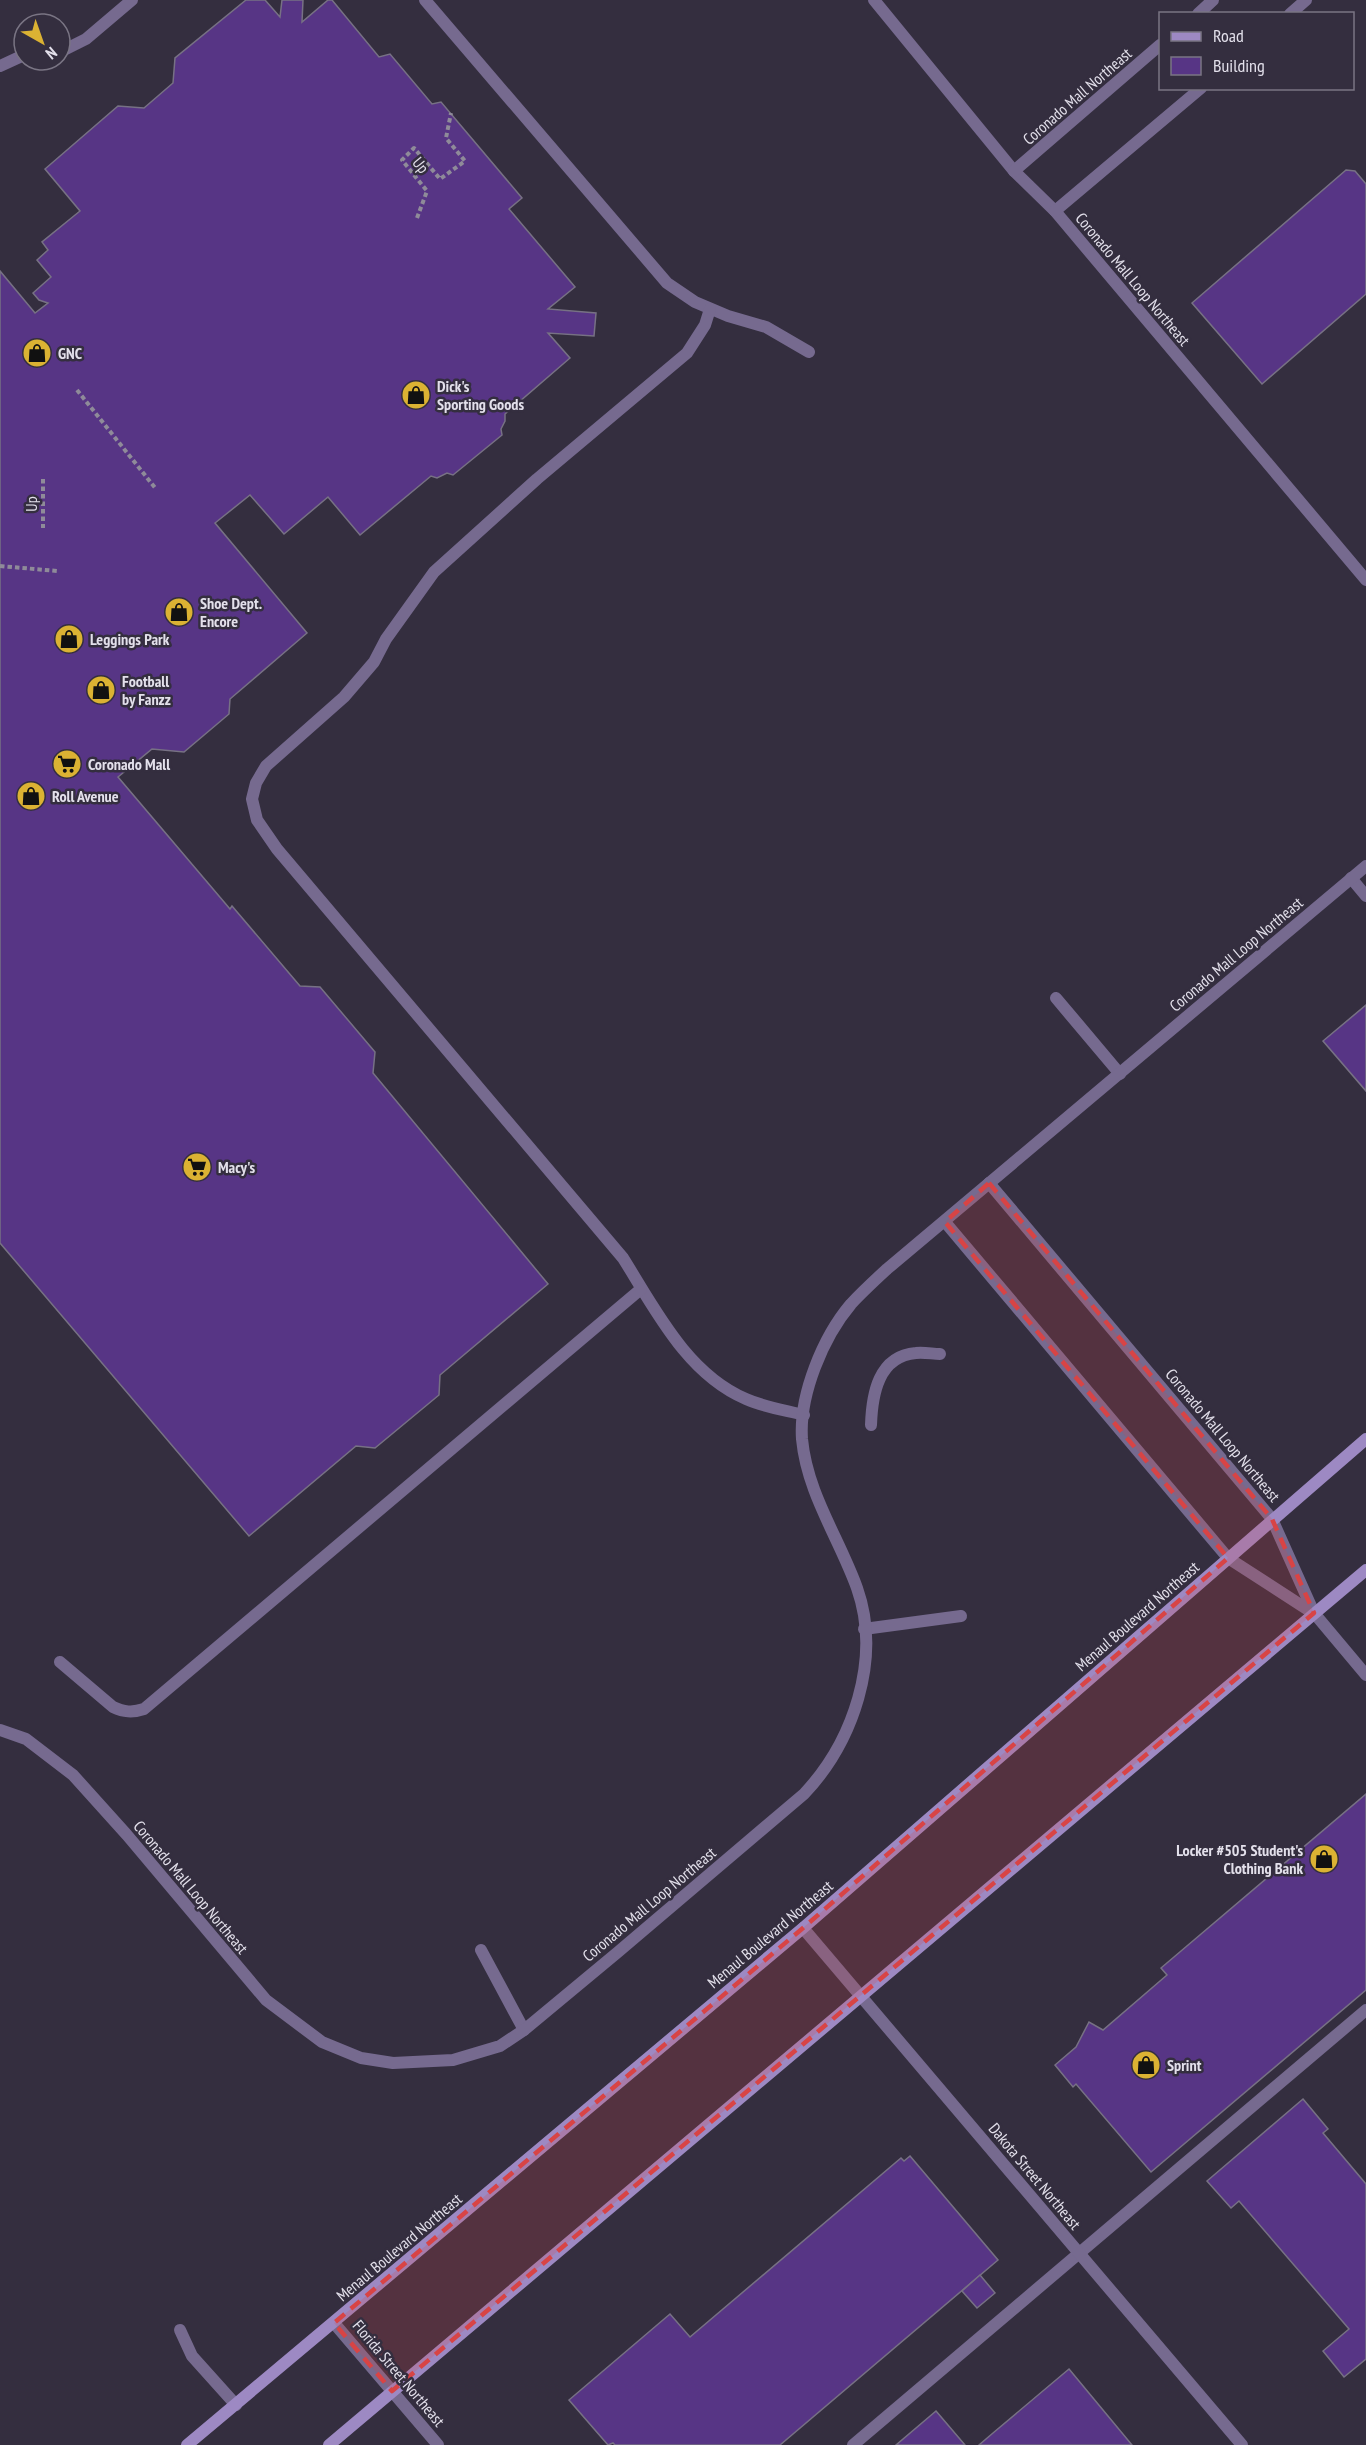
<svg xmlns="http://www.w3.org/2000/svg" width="1366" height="2445" font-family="'PT Sans Narrow',sans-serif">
	<rect width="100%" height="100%" fill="#342e3f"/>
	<g fill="#573585" stroke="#777184" stroke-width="1.5">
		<path d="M 246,0 L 265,0 L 280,17 L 282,0 L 303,0 L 302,22 L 328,0 L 332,0 L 379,57 L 390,54 L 432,104 L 441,102 L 522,198 L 509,209 L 575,287 L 548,309 L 596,313 L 594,336 L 548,333 L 570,358 L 505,414 L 505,421 L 501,429 L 502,435 L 453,475 L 447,473 L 437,478 L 431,476 L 360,535 L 328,497 L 284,534 L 250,495 L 215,523 L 307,633 L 230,699 L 229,714 L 184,752 L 152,749 L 118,777 L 230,909 L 232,906 L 300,986 L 320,987 L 375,1052 L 373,1073 L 548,1284 L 440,1375 L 439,1395 L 375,1448 L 356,1446 L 249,1536 L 0,1243 L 0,271 L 35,313 L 48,303 L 39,300 L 33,293 L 51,277 L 37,260 L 48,250 L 42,242 L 80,211 L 45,169 L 118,106 L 144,108 L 173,83 L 175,58 Z"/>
		<path d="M 1346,170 L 1355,171 L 1366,184 L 1366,294 L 1262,384 L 1192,303 Z"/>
		<path d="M 1366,1005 L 1366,1091 L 1323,1041 Z"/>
		<path d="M 1366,1794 L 1366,1990 L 1151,2172 L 1076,2084 L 1073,2087 L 1055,2065 L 1076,2047 L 1089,2022 L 1103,2030 L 1167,1975 L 1161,1968 Z"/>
		<path d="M 1303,2099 L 1328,2129 L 1323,2133 L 1366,2184 L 1366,2359 L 1344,2377 L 1323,2351 L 1349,2329 L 1239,2201 L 1231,2208 L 1207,2181 Z"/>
		<path d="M 910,2156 L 998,2260 L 780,2445 L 615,2445 L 613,2443 L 608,2445 L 569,2400 L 670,2314 L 690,2337 L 901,2158 L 904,2161 Z"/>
		<path d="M 980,2275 L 995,2293 L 977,2308 L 962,2291 Z"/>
		<path d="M 1069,2369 L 1132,2445 L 979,2445 L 993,2433 Z"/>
		<path d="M 936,2411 L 965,2445 L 896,2445 Z"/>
	</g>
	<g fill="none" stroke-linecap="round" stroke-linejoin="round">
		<g stroke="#8f8b99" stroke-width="4" stroke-dasharray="4.5 3" stroke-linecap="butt">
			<path d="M 417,218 L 427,191 L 402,160 L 414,148 L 440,179 L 465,161 L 446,138 L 451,113"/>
			<path d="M 77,390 L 156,489"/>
			<path d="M 43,479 L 43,528"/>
			<path d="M 0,566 L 57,571"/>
		</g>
		<g stroke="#766a8f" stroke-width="12">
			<path d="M 425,0 L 667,283 L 695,302 L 728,316 L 766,327 L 809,352"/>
			<path d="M 60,52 L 86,39 L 132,0"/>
			<path d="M 0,66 L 24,55"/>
			<path d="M 710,309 L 705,325 L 687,353 L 537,479 L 434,572 L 386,639 L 374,662 L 344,697 L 266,766 L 256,783 L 252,799 L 257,820 L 277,849 L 623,1258 C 655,1309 687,1374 746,1399 C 764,1407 784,1410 804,1415"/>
			<path d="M 1351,878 L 1366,896"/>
			<path d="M 1056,998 L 1120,1074"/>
			<path d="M 871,1425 C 872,1395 878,1356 916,1353 C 924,1352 933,1354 940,1354"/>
			<path d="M 864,1629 L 961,1616"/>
			<path d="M 60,1662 L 113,1707 C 124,1712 132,1713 144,1709 L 641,1289"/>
			<path d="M 481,1950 L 524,2030"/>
			<path d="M 180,2330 L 192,2356 L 236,2405"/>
			<path d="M 853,2445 L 1366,2010"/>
		</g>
		<g stroke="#766a8f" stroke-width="12">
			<path d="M 874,0 L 1014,171 L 1055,211 L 1366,580"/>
			<path d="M 1198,14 L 1213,0"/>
			<path d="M 1290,14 L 1306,0"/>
			<path d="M 1014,171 L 1160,45"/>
			<path d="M 1055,211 L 1201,88"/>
			<path d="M 989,1183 L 1272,1519 L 1314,1613 L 1366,1675"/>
			<path d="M 945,1222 L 1228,1558 L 1313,1613"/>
			<path d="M 0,1730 L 26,1739 L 73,1775 L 127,1835 L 266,2000 L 322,2042 L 361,2058 L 393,2063 L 453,2060 L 500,2046 L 524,2030 L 618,1952 L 804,1794 C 853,1742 882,1659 857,1588 C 839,1538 807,1493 802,1439 C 799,1395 823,1337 851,1304 C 862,1292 874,1281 887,1269 L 1366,866"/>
			<path d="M 803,1928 L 1242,2445"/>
			<path d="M 334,2323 L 438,2445"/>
		</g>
		<g stroke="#9d89c3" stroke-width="12">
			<path d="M 187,2445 L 803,1928 L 1366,1439"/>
			<path d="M 329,2445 L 1366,1570"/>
		</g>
	</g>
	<path fill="#d84445" fill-opacity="0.2" stroke="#d84445" stroke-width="4.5" stroke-dasharray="12 8" stroke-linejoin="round" d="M 989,1183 L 1272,1519 L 1314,1613 L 392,2391 L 334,2323 L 803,1928 L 1228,1558 L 945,1222 Z"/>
	<defs>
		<g id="shop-disc" transform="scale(1.5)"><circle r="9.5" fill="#dbb233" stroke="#342e3f"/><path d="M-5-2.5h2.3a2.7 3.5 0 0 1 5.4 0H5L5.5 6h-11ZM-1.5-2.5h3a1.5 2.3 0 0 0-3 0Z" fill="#111"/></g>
		<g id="supermarket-disc" transform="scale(1.5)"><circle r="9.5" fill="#dbb233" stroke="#342e3f"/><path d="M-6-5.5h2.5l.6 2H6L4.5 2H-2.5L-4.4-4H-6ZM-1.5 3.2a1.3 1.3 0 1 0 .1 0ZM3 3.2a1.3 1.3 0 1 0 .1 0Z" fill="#111"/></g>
	</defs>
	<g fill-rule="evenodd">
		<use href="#shop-disc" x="37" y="353"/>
		<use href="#shop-disc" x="416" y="395"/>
		<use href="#shop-disc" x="179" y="612"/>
		<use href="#shop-disc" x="69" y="639"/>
		<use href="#shop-disc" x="101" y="690"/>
		<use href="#supermarket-disc" x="67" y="764"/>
		<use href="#shop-disc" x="31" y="796"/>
		<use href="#supermarket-disc" x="197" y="1167"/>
		<use href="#shop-disc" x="1324" y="1859"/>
		<use href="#shop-disc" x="1146" y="2065"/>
	</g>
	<g text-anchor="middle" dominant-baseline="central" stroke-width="5" stroke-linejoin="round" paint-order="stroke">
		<g font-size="16" fill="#e3e0eb" stroke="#342e3f">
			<text transform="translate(1077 96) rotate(-41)">Coronado Mall Northeast</text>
			<text transform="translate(421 165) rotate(51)">Up</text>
			<text transform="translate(1133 279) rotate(50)">Coronado Mall Loop Northeast</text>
			<text transform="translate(31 504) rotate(-90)">Up</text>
			<text transform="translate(1236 954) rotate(-40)">Coronado Mall Loop Northeast</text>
			<text transform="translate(1223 1435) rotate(50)">Coronado Mall Loop Northeast</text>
			<text transform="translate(1137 1616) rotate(-41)">Menaul Boulevard Northeast</text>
			<text transform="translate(191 1887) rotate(50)">Coronado Mall Loop Northeast</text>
			<text transform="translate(649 1904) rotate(-40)">Coronado Mall Loop Northeast</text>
			<text transform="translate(770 1934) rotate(-40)">Menaul Boulevard Northeast</text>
			<text transform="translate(1035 2176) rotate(50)">Dakota Street Northeast</text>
			<text transform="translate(399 2247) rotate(-40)">Menaul Boulevard Northeast</text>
			<text transform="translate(399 2373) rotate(50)">Florida Street Northeast</text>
		</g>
		<g font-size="16" font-weight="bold" fill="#e3e0eb" stroke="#342e3f" text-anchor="start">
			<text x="58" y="353">GNC</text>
			<text x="437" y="386">Dick's<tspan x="437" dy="18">Sporting Goods</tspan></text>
			<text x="200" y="603">Shoe Dept.<tspan x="200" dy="18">Encore</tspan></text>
			<text x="90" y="639">Leggings Park</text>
			<text x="122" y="681">Football<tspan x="122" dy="18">by Fanzz</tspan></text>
			<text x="88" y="764">Coronado Mall</text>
			<text x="52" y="796">Roll Avenue</text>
			<text x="218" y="1167">Macy's</text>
			<text x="1303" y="1850" text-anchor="end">Locker #505 Student's<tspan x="1303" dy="18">Clothing Bank</tspan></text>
			<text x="1167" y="2065">Sprint</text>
		</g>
	</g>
	<rect x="1159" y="12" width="195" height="78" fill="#342e3f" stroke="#7a7584" stroke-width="1.5"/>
	<rect x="1171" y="32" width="30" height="9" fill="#9d89c3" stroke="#7a7584" stroke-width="1.5"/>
	<text x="1213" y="42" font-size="18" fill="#e3e0eb">Road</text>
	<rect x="1171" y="57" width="30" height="18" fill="#573585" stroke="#7a7584" stroke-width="1.5"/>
	<text x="1213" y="72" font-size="18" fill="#e3e0eb">Building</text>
	<g transform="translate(42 42) rotate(140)"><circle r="28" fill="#342e3f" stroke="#7a7584" stroke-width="1.5"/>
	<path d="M0-4.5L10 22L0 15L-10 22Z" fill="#dbb233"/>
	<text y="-9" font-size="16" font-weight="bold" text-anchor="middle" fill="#e3e0eb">N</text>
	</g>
</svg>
